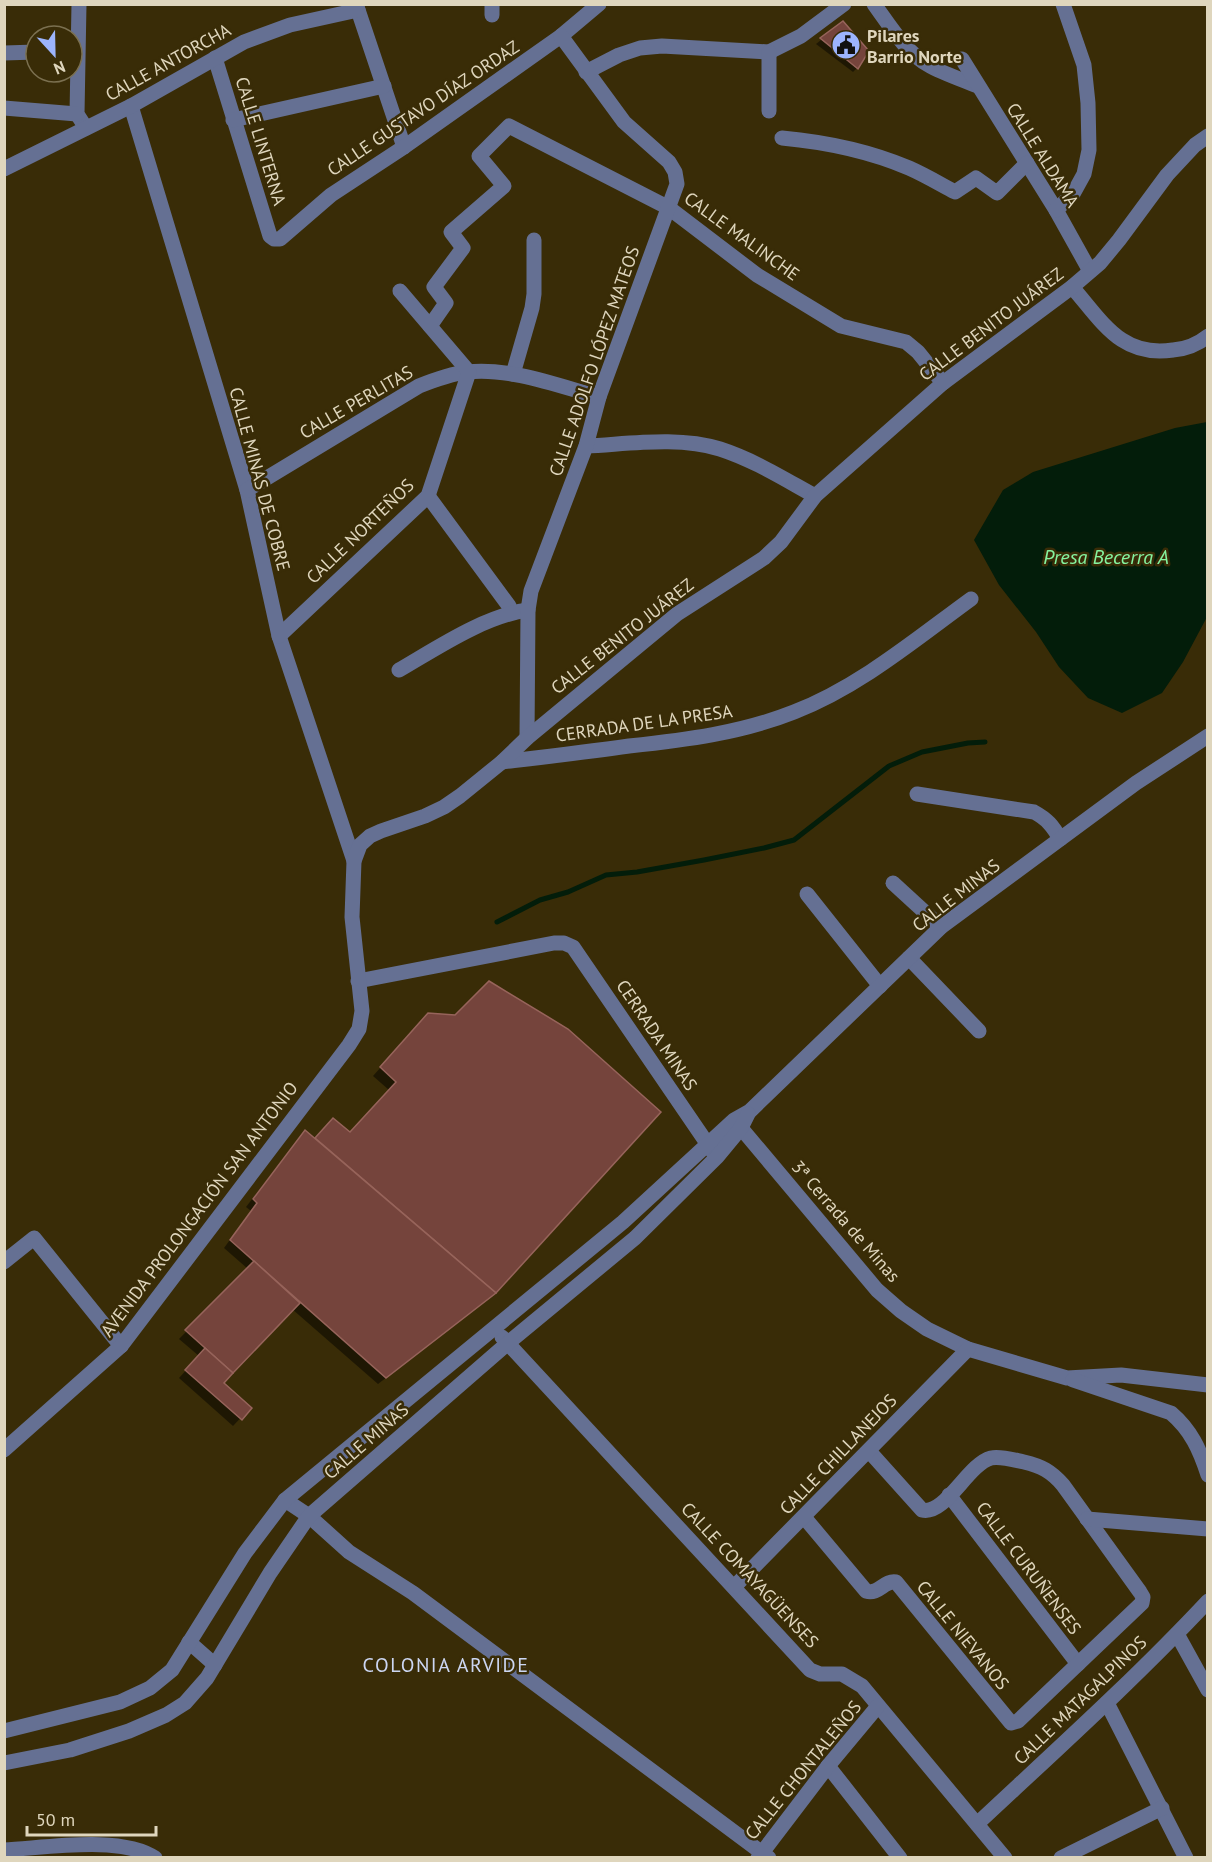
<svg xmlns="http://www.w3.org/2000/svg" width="1212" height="1862" font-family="'PT Sans',sans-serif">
	<rect width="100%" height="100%" fill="#392c07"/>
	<path fill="#031d0a" d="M 1207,422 L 1207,617 L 1183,662 L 1162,693 L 1122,713 L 1088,698 L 1059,667 L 1036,632 L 999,585 L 974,540 L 1003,490 L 1033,472 L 1175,428 Z"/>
	<g fill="#0007">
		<path d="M 842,23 L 857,68 L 853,72 L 816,44 Z"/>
		<path d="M 421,1022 L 659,1112 L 487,1300 L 378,1384 L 292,1309 L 222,1383 L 250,1408 L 233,1426 L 179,1378 L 199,1356 L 179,1339 L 248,1269 L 224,1248 L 251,1211 L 246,1207 L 298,1140 L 305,1132 L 315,1140 L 326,1127 L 350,1134 L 389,1090 L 373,1076 Z"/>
	</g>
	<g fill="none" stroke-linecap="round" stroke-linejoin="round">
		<path stroke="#031d0a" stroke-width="5" d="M 497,922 L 540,900 L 568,892 L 606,875 L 637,872 L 704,860 L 764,848 L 794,840 L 889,766 L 922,752 L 968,743 L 985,742"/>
	</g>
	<g fill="#75443c" stroke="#97645b" stroke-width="1.5">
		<path d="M 843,21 L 869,51 L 858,69 L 820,38 Z"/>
		<path d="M 489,981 L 568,1029 L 661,1112 L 496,1293 L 315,1138 L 333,1118 L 350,1132 L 396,1082 L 380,1067 L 428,1013 L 455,1015 Z"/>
		<path d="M 305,1130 L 496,1293 L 386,1378 L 230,1240 L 257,1203 L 253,1199 Z"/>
		<path d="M 254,1261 L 300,1303 L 233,1373 L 185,1330 Z"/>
		<path d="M 205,1348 L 233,1373 L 224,1383 L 252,1408 L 242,1420 L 185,1370 Z"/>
	</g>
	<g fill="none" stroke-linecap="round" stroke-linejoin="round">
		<g stroke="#657093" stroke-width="15">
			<path d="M 79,4 L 77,114 L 86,128"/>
			<path d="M 356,4 L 404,147"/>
			<path d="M 492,4 L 492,15"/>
			<path d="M 874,4 C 890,26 906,53 930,66 C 945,74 962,80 978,86"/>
			<path d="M 4,53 L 36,52"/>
			<path d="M 215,58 L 270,236 L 274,239 L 280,239 L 331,195 L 404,147 L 561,36 L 599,4"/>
			<path d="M 962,59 L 1056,210 L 1090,271"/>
			<path d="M 586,72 L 619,55 L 640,48 L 662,46 L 769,52 L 801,36 L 844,4"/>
			<path d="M 131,106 L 247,490 L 279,636 L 354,861"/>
			<path d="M 4,108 L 77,114"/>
			<path d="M 769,111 L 769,52"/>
			<path d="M 233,120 L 384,86"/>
			<path d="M 782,138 C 825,142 869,151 909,168 C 925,175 940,184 955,192 L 976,178 L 997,193 L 1027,163"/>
			<path d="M 4,169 L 131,106 L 244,42 L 290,25 L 358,10"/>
			<path d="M 1056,210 L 1073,194 L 1084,174 L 1089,150 L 1088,103 L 1084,65 L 1063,4"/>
			<path d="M 1072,287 C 1102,321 1121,358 1173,350 C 1185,349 1198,344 1208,336"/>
			<path d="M 430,326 L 446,303 L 434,287 L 463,248 L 451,232 L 504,186 L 479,156 L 509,126 L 669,208 L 757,275 L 841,326 L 906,342 L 918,352 L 943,383"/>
			<path d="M 513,374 L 532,308 L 534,294 L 534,240"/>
			<path d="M 586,446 C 629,444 678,436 720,449 C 754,460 784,479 815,496"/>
			<path d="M 247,490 L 419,386 C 434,380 450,374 467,372 C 509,367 559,386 599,397"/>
			<path d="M 428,496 L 509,606"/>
			<path d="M 279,636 L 428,496 L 469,372 L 400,291"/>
			<path d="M 399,670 C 437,648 484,616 528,610"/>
			<path d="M 527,738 L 528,610 L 531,591 L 586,446 L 599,397 L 677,184 L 675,172 L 669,162 L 624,122 L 561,36"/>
			<path d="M 502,762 C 544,757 587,752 629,746 C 686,740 741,733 794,712 C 859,687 916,639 971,599"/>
			<path d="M 917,794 L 1034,812 C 1047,819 1053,826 1060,839"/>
			<path d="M 893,883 L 941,927"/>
			<path d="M 807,894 L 880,986"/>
			<path d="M 909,958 L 979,1031"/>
			<path d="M 358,981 L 554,943 L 564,943 L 573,947 L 713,1152"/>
			<path d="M 741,1128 L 877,1290 L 901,1311 L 927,1329 L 968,1349 L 1067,1378 L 1121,1375 L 1208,1385"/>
			<path d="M 4,1262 L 34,1238 L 121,1346"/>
			<path d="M 502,1337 L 810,1670 L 820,1674 L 842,1674 L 862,1686 L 1005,1858"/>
			<path d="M 1073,1380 L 1171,1413 C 1191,1430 1200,1450 1208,1475"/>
			<path d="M 4,1450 L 121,1346 L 349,1045 L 359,1029 L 362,1011 L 352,917 L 354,861 L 360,845 L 370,836 L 381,831 L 425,816 L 444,807 L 460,796 L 502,762 L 527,738 L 677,614 L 764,558 L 781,542 L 815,496 L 943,383 L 1072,287 L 1100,263 L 1119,240 L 1167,175 L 1195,145 L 1208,136"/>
			<path d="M 949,1495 L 1078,1664"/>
			<path d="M 285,1500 L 309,1516 L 349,1552 L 413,1593 L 769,1858"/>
			<path d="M 804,1517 L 866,1591 C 879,1595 884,1580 896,1582 L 1011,1723 L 1018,1721 L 1142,1603 L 1143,1597 L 1140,1592 L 1063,1485 C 1051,1471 1041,1466 1024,1462 C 1014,1460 1001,1456 991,1458 C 968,1464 945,1516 922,1510 L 869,1451"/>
			<path d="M 1087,1519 L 1208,1529"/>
			<path d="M 735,1586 L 968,1349"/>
			<path d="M 1177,1634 L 1208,1690"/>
			<path d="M 189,1642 L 215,1665"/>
			<path d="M 1107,1703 L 1186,1858"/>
			<path d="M 4,1731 L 120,1702 L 150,1688 L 172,1670 L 245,1553 L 285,1500 L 623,1222 L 734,1120 L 750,1111 L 941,927 L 1136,783 L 1208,736"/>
			<path d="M 4,1763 L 70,1750 L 129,1731 L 166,1715 L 185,1703 L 207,1678 L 270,1573 L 309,1516 L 508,1343 L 635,1238 L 717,1157 L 741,1128 L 748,1114"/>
			<path d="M 828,1766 L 900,1858"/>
			<path d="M 977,1824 C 1055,1751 1135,1679 1208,1601"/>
			<path d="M 4,1850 C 45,1848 122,1835 155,1858"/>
			<path d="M 758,1858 L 828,1766 L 878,1706"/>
			<path d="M 1061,1858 L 1162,1808"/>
		</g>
	</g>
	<defs>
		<g id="civic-disc" transform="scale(1.5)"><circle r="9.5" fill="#9cb4fd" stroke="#392c07"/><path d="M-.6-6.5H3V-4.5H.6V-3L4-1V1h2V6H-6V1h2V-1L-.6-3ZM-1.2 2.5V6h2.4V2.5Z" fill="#111"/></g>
	</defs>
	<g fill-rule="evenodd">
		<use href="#civic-disc" x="846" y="45"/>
	</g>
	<g text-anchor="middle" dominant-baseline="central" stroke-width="5" stroke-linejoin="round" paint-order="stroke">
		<g font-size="18" font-weight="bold" fill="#dfd6bd" stroke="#392c07" text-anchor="start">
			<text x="867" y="35">Pilares<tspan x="867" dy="21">Barrio Norte</tspan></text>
		</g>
		<g font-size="18" fill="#dfd6bd" stroke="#392c07">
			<text transform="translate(168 62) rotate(-29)">CALLE ANTORCHA</text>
			<text transform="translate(423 108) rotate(-34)">CALLE GUSTAVO DÍAZ ORDAZ</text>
			<text transform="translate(261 141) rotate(73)">CALLE LINTERNA</text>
			<text transform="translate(1043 155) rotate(58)">CALLE ALDAMA</text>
			<text transform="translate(742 236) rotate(36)">CALLE MALINCHE</text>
			<text transform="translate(991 324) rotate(-37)">CALLE BENITO JUÁREZ</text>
			<text transform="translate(594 361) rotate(-71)">CALLE ADOLFO LÓPEZ MATEOS</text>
			<text transform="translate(356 402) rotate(-30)">CALLE PERLITAS</text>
			<text transform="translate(260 479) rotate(75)">CALLE MINAS DE COBRE</text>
			<text transform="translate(360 531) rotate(-44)">CALLE NORTEÑOS</text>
			<text transform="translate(622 636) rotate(-38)">CALLE BENITO JUÁREZ</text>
			<text transform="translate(644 723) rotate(-8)">CERRADA DE LA PRESA</text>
			<text transform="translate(956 895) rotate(-38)">CALLE MINAS</text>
			<text transform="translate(657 1035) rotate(56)">CERRADA MINAS</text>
			<text transform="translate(199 1209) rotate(-53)">AVENIDA PROLONGACIÓN SAN ANTONIO</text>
			<text transform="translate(846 1221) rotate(49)">3ª Cerrada de Minas</text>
			<text transform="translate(366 1441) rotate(-41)">CALLE MINAS</text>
			<text transform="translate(838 1454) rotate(-46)">CALLE CHILLANEJOS</text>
			<text transform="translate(1029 1568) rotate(53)">CALLE CURUÑENSES</text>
			<text transform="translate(750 1575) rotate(47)">CALLE COMAYAGÜENSES</text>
			<text transform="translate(963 1635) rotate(51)">CALLE NIEVANOS</text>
			<text transform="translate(1080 1700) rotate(-44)">CALLE MATAGALPINOS</text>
			<text transform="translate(803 1770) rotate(-51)">CALLE CHONTALEÑOS</text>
		</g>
		<g font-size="20" font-style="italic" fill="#85f4a0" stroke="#392c07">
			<text x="1106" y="557">Presa Becerra A</text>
		</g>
		<g font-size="20" letter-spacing="1.5" fill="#ccd6f2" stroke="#392c07">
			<text x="446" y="1665">COLONIA ARVIDE</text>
		</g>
	</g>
	<rect width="1212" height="1862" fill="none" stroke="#dfd6bd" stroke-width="12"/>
	<g transform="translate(54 54) rotate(158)"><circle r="28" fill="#392c07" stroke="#7b7050" stroke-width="1.5"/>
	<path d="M0-4.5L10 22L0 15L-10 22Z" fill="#9cb4fd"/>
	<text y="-9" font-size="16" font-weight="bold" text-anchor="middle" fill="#dfd6bd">N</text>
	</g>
	<path d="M27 1826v9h129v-9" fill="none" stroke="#dfd6bd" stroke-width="3"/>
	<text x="36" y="1826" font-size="18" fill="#dfd6bd" stroke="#392c07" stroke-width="4.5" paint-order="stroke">50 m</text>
</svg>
